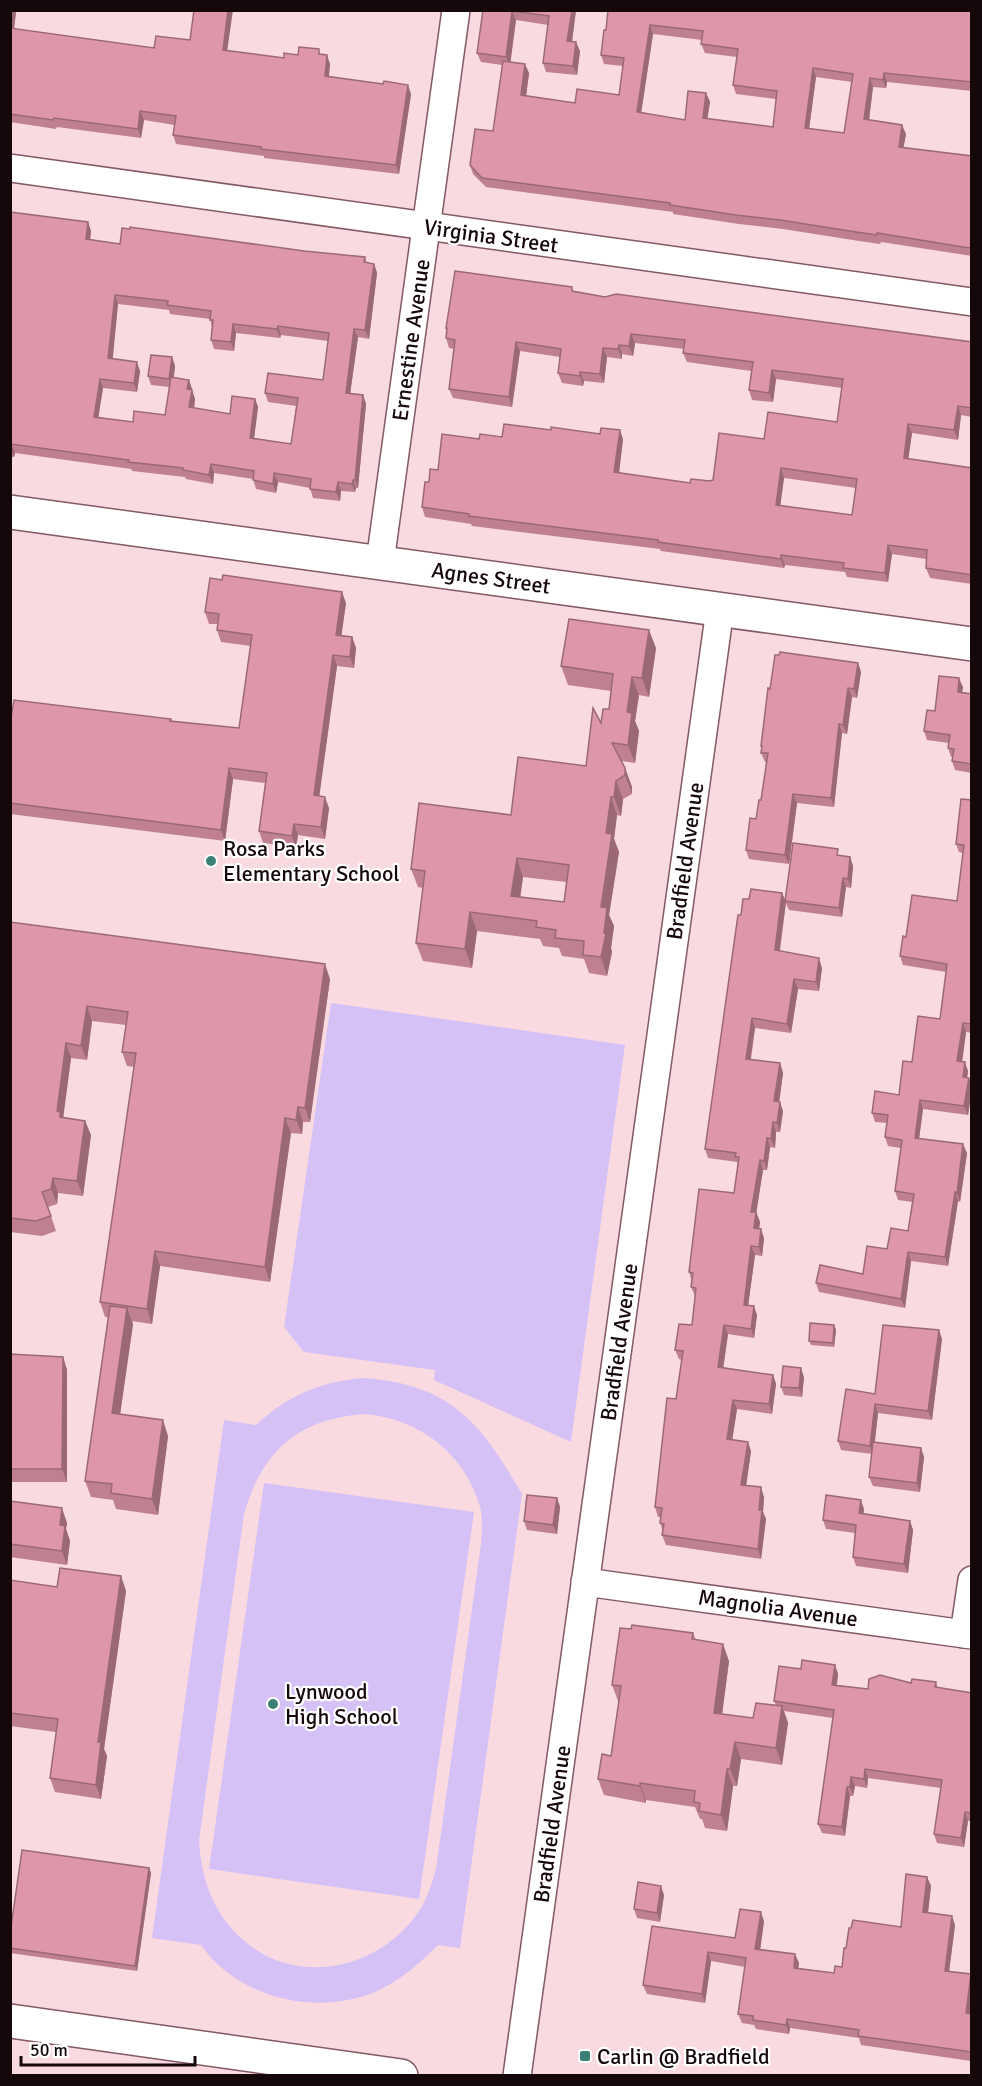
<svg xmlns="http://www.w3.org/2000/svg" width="982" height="2086" font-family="Signika,sans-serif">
	<rect width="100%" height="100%" fill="#f9dae1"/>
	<g fill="#d6c1f7" fill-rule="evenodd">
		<path d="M 331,1003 L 625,1045 L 571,1442 L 434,1380 L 435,1370 L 304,1352 L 284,1327 Z"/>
		<path d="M 363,1378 C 451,1384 481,1423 522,1494 L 460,1948 L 438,1945 C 419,1964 400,1981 375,1992 C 316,2016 239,1999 201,1945 L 152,1938 L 224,1420 L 256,1425 C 289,1395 319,1382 363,1378 ZM 364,1414 C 418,1418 465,1453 480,1507 C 483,1519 482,1532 481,1544 L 436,1869 C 432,1882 428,1897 421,1908 C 379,1974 287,1990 233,1930 C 210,1905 201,1873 199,1841 L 244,1514 C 262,1451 298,1419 364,1414 Z"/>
		<path d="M 264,1483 L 474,1512 L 419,1899 L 209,1869 Z"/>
	</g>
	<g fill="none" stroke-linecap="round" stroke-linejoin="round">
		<g stroke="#845864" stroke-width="30">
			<g id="minor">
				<path d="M 10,168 L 972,302"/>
				<path d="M 380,562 L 456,10"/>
				<path d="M 585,1582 L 972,1635"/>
				<path d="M 964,1634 L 972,1580"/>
				<path d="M 517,2076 L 720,609"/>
			</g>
		</g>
		<g stroke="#845864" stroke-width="36">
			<g id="tertiary">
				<path d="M 10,512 L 972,644"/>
				<path d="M 10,2021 L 401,2076"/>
			</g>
		</g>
		<use href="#minor" stroke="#fff" stroke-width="27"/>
		<use href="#tertiary" stroke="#fff" stroke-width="33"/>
	</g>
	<g fill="#bf8191" fill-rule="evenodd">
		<path d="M 10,10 L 16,10 L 16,12 L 14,29 L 154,48 L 227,51 L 284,58 L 298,55 L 321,54 L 330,64 L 329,76 L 411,94 L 399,174 L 264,158 L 264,156 L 176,144 L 173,135 L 174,125 L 144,120 L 141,138 L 57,127 L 56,129 L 10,122 Z"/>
		<path d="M 483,10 L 576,10 L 572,41 L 580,51 L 577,75 L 546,72 L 543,63 L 548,25 L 516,20 L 510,62 L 529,73 L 526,96 L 575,103 L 619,95 L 623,66 L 604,64 L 601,55 L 606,30 L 608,10 L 972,10 L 972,91 L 887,82 L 886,88 L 873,87 L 869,120 L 906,134 L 903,148 L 972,156 L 972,256 L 881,242 L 880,244 L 859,241 L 783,229 L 739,224 L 673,214 L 673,212 L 486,187 L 473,174 L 470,165 L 493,131 L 502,65 L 481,62 L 477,53 ZM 653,34 L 702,40 L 701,44 L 705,53 L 737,57 L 733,85 L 736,94 L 776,99 L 773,127 L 707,119 L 710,102 L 706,93 L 685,120 L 641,112 ZM 816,77 L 852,82 L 844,133 L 809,129 Z"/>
		<path d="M 10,212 L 88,222 L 91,231 L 90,240 L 120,244 L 304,251 L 365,257 L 367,263 L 374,264 L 377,273 L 369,339 L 358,337 L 350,394 L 363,395 L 366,404 L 358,488 L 356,488 L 355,492 L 341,491 L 340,501 L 313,498 L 310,488 L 278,482 L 276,493 L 256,489 L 253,479 L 214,473 L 213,484 L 186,479 L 185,477 L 132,471 L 131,469 L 15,453 L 14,457 L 10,457 ZM 118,304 L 169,310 L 170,314 L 210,319 L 212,327 L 211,340 L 214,349 L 234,351 L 236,333 L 280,338 L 281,335 L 328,341 L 323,380 L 265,393 L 268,402 L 296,406 L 291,444 L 254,438 L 258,407 L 255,399 L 230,414 L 194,408 L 195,399 L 189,380 L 174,377 L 175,366 L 172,357 L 148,376 L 151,385 L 169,387 L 165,415 L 133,422 L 98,417 L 103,388 L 137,392 L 140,371 L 112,358 Z"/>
		<path d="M 574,292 L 605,297 L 972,342 L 972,417 L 961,415 L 958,440 L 912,433 L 908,459 L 972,468 L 972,584 L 930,578 L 926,568 L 926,559 L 892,554 L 888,582 L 847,577 L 845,572 L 785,565 L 784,568 L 661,551 L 660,549 L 472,526 L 471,524 L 425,517 L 422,507 L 429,482 L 438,470 L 479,439 L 502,437 L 623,439 L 619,473 L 690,483 L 713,480 L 764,439 L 837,422 L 842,388 L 776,379 L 773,402 L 752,400 L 749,390 L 751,371 L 687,362 L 683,353 L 684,349 L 635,343 L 633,356 L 622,354 L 622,359 L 607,357 L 604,383 L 584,381 L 583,386 L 562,383 L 558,373 L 560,357 L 520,351 L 512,407 L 453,398 L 449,389 L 454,349 L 449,348 L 446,338 L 447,331 L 446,328 ZM 784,478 L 856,488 L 852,515 L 780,506 Z"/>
		<path d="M 346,603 L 341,635 L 352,637 L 356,648 L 354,668 L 337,666 L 319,796 L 329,808 L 325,839 L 298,835 L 296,847 L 263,843 L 259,831 L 265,783 L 233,779 L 225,841 L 10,814 L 10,724 L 171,719 L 172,721 L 239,728 L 251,646 L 221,642 L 217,630 L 218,624 L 209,624 L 205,612 Z"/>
		<path d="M 656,648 L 649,697 L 639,695 L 635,721 L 639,731 L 635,763 L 622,761 L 625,768 L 632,787 L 632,794 L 623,799 L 621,816 L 617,815 L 614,839 L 619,852 L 609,915 L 614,926 L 611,948 L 612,952 L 607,976 L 589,973 L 584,959 L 562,956 L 559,948 L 543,946 L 540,939 L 477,931 L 472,968 L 423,961 L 416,943 L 423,888 L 418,887 L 411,869 L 511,815 L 586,766 L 601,723 L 609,709 L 611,691 L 568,685 L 561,666 ZM 523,877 L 566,882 L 564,902 L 520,897 Z"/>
		<path d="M 858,663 L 861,672 L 857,698 L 852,697 L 847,734 L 842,733 L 834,807 L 797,803 L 789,864 L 749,859 L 746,850 L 756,819 L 761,800 L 767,762 L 765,762 L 761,753 L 762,749 L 761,746 L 770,689 Z"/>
		<path d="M 963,687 L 962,692 L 972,694 L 972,773 L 955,770 L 952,761 L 953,757 L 951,757 L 948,748 L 949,743 L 927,740 L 924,731 L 935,711 Z"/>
		<path d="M 972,800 L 972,1033 L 966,1032 L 962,1062 L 968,1071 L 967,1078 L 969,1078 L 972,1086 L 968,1115 L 923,1109 L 919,1138 L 967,1153 L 960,1202 L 958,1201 L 948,1266 L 911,1261 L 905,1308 L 819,1292 L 816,1283 L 863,1274 L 887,1249 L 908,1231 L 912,1202 L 898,1200 L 895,1191 L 901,1148 L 888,1146 L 885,1137 L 887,1123 L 875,1122 L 872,1113 L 899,1095 L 912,1062 L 940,1019 L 946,972 L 903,965 L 900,956 L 906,937 L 957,901 L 963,853 L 959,852 L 956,844 Z"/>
		<path d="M 840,855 L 850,857 L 853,866 L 851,888 L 846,887 L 842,917 L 789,910 L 785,901 Z"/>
		<path d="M 782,893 L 786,902 L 780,951 L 822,968 L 819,991 L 798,989 L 791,1033 L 755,1028 L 751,1059 L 780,1063 L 783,1073 L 779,1102 L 783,1111 L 780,1132 L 776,1132 L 775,1148 L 770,1147 L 767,1170 L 763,1170 L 756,1212 L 760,1222 L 759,1228 L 764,1238 L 762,1256 L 755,1255 L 748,1305 L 757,1315 L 754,1338 L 728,1334 L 723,1368 L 773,1375 L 776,1384 L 772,1414 L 737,1409 L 732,1440 L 751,1451 L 746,1485 L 764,1497 L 763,1512 L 766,1519 L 761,1559 L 666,1545 L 662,1535 L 663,1531 L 660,1523 L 661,1517 L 658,1517 L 655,1507 L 676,1399 L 682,1360 L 679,1359 L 675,1350 L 692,1325 L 695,1296 L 691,1287 L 692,1282 L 689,1272 L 734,1193 L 738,1165 L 737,1162 L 708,1158 L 705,1149 L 741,915 L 749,899 Z"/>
		<path d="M 10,922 L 330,979 L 310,1122 L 303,1122 L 302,1134 L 291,1133 L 270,1282 L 160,1266 L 152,1324 L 131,1321 L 133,1324 L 120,1414 L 168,1436 L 158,1515 L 116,1509 L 113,1500 L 91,1497 L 85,1481 L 108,1317 L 105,1317 L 100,1302 L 134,1067 L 127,1066 L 122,1052 L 126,1025 L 92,1021 L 87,1060 L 71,1058 L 63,1118 L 85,1121 L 91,1135 L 83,1196 L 58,1193 L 57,1204 L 48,1207 L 56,1231 L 42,1236 L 10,1232 Z"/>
		<path d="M 834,1325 L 836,1330 L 834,1347 L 811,1345 L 809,1341 Z"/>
		<path d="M 942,1339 L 932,1420 L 878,1413 L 875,1442 L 921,1448 L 924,1457 L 920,1492 L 873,1486 L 869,1477 L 872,1454 L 841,1450 L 838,1441 L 875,1394 Z"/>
		<path d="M 10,1354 L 63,1357 L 67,1370 L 67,1482 L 10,1482 Z"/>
		<path d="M 804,1377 L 802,1397 L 784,1395 L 781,1387 Z"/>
		<path d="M 557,1498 L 560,1507 L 557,1534 L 527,1530 L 524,1521 Z"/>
		<path d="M 10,1501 L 67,1523 L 66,1529 L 70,1541 L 67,1565 L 10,1557 Z"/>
		<path d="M 864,1509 L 863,1514 L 910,1521 L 913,1530 L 908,1573 L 856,1566 L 853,1557 L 855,1533 L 826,1529 L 823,1520 Z"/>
		<path d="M 121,1576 L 126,1591 L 104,1749 L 107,1756 L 101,1799 L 55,1792 L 50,1778 L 56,1732 L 10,1726 L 10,1580 L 57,1587 Z"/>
		<path d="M 631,1629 L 693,1633 L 696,1640 L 729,1661 L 722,1714 L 753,1718 L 776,1705 L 774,1701 L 801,1669 L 835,1665 L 838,1674 L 837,1685 L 868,1689 L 911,1683 L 936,1682 L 938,1688 L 972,1693 L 972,1821 L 968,1821 L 964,1847 L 937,1843 L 934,1834 L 941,1788 L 868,1778 L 867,1788 L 855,1786 L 853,1796 L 850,1796 L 845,1836 L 822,1833 L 818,1824 L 833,1718 L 784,1711 L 788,1723 L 782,1765 L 741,1759 L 737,1786 L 733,1786 L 727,1831 L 705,1828 L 702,1819 L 700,1819 L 695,1807 L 646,1800 L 646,1803 L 604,1795 L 598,1779 L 611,1756 L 619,1702 L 618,1701 L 612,1685 Z"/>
		<path d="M 149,1868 L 151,1873 L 137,1971 L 10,1953 L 10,1934 Z"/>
		<path d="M 927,1877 L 931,1886 L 928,1913 L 955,1925 L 949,1971 L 971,1974 L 972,1975 L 972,2004 L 970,2014 L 972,2014 L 972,2070 L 970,2066 L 971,2061 L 861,2045 L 859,2038 L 790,2028 L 789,2034 L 756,2029 L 754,2025 L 742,2023 L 738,2014 L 745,1967 L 711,1961 L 705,2003 L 647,1994 L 643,1985 L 735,1938 L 764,1921 L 760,1950 L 799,1963 L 798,1968 L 834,1973 L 842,1967 L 846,1948 L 901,1927 Z"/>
		<path d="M 664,1895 L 660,1922 L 637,1918 L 634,1909 Z"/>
	</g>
	<g fill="#9b6976">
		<path d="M 12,10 L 16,10 L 16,12 L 13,37 L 10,30 Z"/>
		<path d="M 228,10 L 233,10 L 226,59 L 223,50 Z"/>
		<path d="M 572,10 L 576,10 L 571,50 L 567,41 Z"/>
		<path d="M 512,11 L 516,20 L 510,66 L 506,57 Z"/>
		<path d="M 650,25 L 653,34 L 640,121 L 637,112 Z"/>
		<path d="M 576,42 L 580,51 L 577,75 L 573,66 Z"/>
		<path d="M 327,55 L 330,64 L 328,84 L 325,76 Z"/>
		<path d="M 525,64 L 529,73 L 525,104 L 521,95 Z"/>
		<path d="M 813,68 L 816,77 L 808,137 L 805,128 Z"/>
		<path d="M 884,73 L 887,82 L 886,88 L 883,80 Z"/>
		<path d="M 870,78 L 873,87 L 868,128 L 864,119 Z"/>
		<path d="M 408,85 L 411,94 L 399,174 L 396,165 Z"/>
		<path d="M 706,93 L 710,102 L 706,127 L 703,118 Z"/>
		<path d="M 140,111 L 144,120 L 141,138 L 138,129 Z"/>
		<path d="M 902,125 L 906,134 L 902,156 L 899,147 Z"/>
		<path d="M 88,222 L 91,231 L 89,248 L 86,239 Z"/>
		<path d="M 374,264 L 377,273 L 369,339 L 365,330 Z"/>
		<path d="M 115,295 L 118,304 L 112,367 L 108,358 Z"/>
		<path d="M 233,324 L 236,333 L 234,351 L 231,342 Z"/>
		<path d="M 278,326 L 281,335 L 280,338 L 277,329 Z"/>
		<path d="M 354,329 L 358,337 L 349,402 L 346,393 Z"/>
		<path d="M 631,334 L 635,343 L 633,356 L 629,346 Z"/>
		<path d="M 516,342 L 520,351 L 512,407 L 509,397 Z"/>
		<path d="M 619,345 L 622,354 L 622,359 L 618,349 Z"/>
		<path d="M 603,348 L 607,357 L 604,383 L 600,374 Z"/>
		<path d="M 172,357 L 175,366 L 172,388 L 169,379 Z"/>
		<path d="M 137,362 L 140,371 L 137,392 L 134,383 Z"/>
		<path d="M 772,370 L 776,379 L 773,402 L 769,393 Z"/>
		<path d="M 580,372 L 584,381 L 583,386 L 580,376 Z"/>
		<path d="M 100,379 L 103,388 L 97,426 L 94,417 Z"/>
		<path d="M 189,380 L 192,389 L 190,398 L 187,389 Z"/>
		<path d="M 192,390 L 195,399 L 193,416 L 189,407 Z"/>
		<path d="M 363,395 L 366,404 L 358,488 L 355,480 Z"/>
		<path d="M 255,399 L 258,407 L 253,447 L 250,438 Z"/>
		<path d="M 958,406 L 961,415 L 958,440 L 954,430 Z"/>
		<path d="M 908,424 L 912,433 L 907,468 L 904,458 Z"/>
		<path d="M 620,430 L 623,439 L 618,481 L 614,472 Z"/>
		<path d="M 11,444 L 15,453 L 14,457 L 11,448 Z"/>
		<path d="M 211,464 L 214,473 L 213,484 L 209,475 Z"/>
		<path d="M 781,468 L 784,478 L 779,515 L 776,505 Z"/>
		<path d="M 274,473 L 278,482 L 276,493 L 273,484 Z"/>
		<path d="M 353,480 L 356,488 L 355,492 L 352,484 Z"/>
		<path d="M 338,482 L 341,491 L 340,501 L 336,492 Z"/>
		<path d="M 888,545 L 892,554 L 888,582 L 885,573 Z"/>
		<path d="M 781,555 L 785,565 L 784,568 L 781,559 Z"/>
		<path d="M 342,592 L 346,603 L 340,646 L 336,635 Z"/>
		<path d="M 649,630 L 656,648 L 649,697 L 642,678 Z"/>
		<path d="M 352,637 L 356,648 L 354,668 L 350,657 Z"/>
		<path d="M 333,655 L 337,666 L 318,806 L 314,795 Z"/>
		<path d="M 858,663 L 861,672 L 857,698 L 854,689 Z"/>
		<path d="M 632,677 L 639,695 L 635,721 L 639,731 L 635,763 L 628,745 L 627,712 Z"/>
		<path d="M 959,678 L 963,687 L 961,701 L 958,692 Z"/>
		<path d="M 848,688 L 852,697 L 847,734 L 843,725 Z"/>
		<path d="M 839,724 L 842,733 L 834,807 L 831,798 Z"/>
		<path d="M 229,768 L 233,779 L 225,841 L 221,830 Z"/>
		<path d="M 625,768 L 632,787 L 632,794 L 625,775 Z"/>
		<path d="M 616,781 L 623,799 L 621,816 L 614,797 Z"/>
		<path d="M 793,794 L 797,803 L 789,864 L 785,855 Z"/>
		<path d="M 325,797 L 329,808 L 325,839 L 321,827 Z"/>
		<path d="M 611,797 L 617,815 L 614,839 L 619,852 L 609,915 L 614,926 L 611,948 L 612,952 L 607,976 L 601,957 L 604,933 L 601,907 L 606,833 Z"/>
		<path d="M 294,824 L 298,835 L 296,847 L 292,836 Z"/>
		<path d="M 850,857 L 853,866 L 851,888 L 848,879 Z"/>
		<path d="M 517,858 L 523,877 L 518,914 L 511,896 Z"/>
		<path d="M 843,878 L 846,887 L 842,917 L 839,908 Z"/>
		<path d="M 782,893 L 786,902 L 778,960 L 775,950 Z"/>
		<path d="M 470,912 L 477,931 L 472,968 L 465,949 Z"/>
		<path d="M 819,958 L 822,968 L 819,991 L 816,982 Z"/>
		<path d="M 325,964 L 330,979 L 310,1122 L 305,1108 Z"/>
		<path d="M 794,979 L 798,989 L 791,1033 L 787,1024 Z"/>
		<path d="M 87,1006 L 92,1021 L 87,1060 L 81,1046 Z"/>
		<path d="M 752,1018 L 755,1028 L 749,1068 L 746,1059 Z"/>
		<path d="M 963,1023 L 966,1032 L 961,1070 L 957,1061 Z"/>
		<path d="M 66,1043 L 71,1058 L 63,1119 L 66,1126 L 57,1111 Z"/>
		<path d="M 965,1062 L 968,1071 L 966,1086 L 963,1077 Z"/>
		<path d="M 780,1063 L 783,1073 L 778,1111 L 774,1101 Z"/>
		<path d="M 969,1078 L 972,1086 L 972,1090 L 968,1115 L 964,1106 Z"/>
		<path d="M 920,1100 L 923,1109 L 918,1147 L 915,1138 Z"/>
		<path d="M 780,1102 L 783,1111 L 780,1132 L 777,1123 Z"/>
		<path d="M 298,1107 L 303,1122 L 302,1134 L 296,1120 Z"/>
		<path d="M 285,1118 L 291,1133 L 270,1282 L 265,1267 Z"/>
		<path d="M 85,1121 L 91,1135 L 83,1196 L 77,1181 Z"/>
		<path d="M 773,1122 L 776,1132 L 775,1148 L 771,1139 Z"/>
		<path d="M 767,1138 L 770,1147 L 767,1170 L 764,1161 Z"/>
		<path d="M 963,1144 L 967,1153 L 960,1202 L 957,1193 Z"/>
		<path d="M 760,1160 L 763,1170 L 755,1221 L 751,1212 Z"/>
		<path d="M 53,1178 L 58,1193 L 57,1204 L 51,1189 Z"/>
		<path d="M 955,1192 L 958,1201 L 948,1266 L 945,1257 Z"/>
		<path d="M 756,1212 L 760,1222 L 758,1237 L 754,1228 Z"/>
		<path d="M 761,1229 L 764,1238 L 762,1256 L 759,1247 Z"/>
		<path d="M 751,1246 L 755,1255 L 747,1314 L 744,1305 Z"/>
		<path d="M 155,1251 L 160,1266 L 152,1324 L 147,1309 Z"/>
		<path d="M 908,1252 L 911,1261 L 905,1308 L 901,1299 Z"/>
		<path d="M 754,1306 L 757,1315 L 754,1338 L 751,1329 Z"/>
		<path d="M 127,1308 L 133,1324 L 118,1429 L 112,1413 Z"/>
		<path d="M 724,1325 L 728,1334 L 722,1377 L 718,1367 Z"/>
		<path d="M 834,1325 L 836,1330 L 834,1347 L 833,1343 Z"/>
		<path d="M 939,1330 L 942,1339 L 932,1420 L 928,1411 Z"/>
		<path d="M 63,1357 L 67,1370 L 67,1482 L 62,1469 Z"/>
		<path d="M 801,1368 L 804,1377 L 802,1397 L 799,1388 Z"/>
		<path d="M 773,1375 L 776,1384 L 772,1414 L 769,1404 Z"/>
		<path d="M 733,1400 L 737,1409 L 731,1448 L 727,1439 Z"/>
		<path d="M 875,1404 L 878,1413 L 873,1455 L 870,1446 Z"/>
		<path d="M 163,1420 L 168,1436 L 158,1515 L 152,1499 Z"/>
		<path d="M 748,1442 L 751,1451 L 745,1494 L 741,1485 Z"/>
		<path d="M 921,1448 L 924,1457 L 920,1492 L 917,1483 Z"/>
		<path d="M 761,1487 L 764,1497 L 763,1512 L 766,1519 L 761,1559 L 758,1549 Z"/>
		<path d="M 557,1498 L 560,1507 L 557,1534 L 553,1525 Z"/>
		<path d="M 861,1500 L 864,1509 L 862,1522 L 859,1513 Z"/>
		<path d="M 62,1508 L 67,1523 L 66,1529 L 70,1541 L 67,1565 L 62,1551 L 60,1525 Z"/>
		<path d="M 910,1521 L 913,1530 L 908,1573 L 904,1564 Z"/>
		<path d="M 121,1576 L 126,1591 L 104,1749 L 107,1756 L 101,1799 L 96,1785 L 98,1742 Z"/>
		<path d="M 723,1644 L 729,1661 L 720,1730 L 714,1713 Z"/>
		<path d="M 835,1665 L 838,1674 L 835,1694 L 832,1685 Z"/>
		<path d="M 782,1706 L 788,1723 L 782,1765 L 776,1748 Z"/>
		<path d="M 735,1742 L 741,1759 L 737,1786 L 730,1769 Z"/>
		<path d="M 727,1769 L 733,1786 L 727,1831 L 721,1815 Z"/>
		<path d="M 865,1769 L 868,1778 L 867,1788 L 864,1779 Z"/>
		<path d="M 851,1777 L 855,1786 L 853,1796 L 850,1787 Z"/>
		<path d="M 640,1783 L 646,1800 L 646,1803 L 640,1786 Z"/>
		<path d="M 847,1787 L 850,1796 L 845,1836 L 842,1827 Z"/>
		<path d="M 965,1812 L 968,1821 L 964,1847 L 961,1838 Z"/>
		<path d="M 149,1868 L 151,1873 L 137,1971 L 135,1966 Z"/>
		<path d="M 927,1877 L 931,1886 L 927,1921 L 923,1912 Z"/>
		<path d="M 661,1886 L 664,1895 L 660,1922 L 657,1913 Z"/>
		<path d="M 761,1912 L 764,1921 L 759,1958 L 755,1949 Z"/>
		<path d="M 952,1916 L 955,1925 L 948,1980 L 945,1971 Z"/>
		<path d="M 708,1952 L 711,1961 L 705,2003 L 702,1994 Z"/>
		<path d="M 795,1954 L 799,1963 L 797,1977 L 794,1968 Z"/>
		<path d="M 971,1974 L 972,2004 L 969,2022 L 966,2013 Z"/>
		<path d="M 787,2019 L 790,2028 L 789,2034 L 786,2025 Z"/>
	</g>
	<g fill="#de96a9" stroke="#9b6976" stroke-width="1.5" fill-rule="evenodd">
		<path d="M 194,10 L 228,10 L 223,50 L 284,58 L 284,53 L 298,55 L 299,47 L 319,49 L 319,54 L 327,55 L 325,76 L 383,84 L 384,81 L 408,85 L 396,165 L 261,149 L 261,147 L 173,135 L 176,116 L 140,111 L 138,129 L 54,118 L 53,120 L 10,114 L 10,28 L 154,48 L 156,36 L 190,40 Z"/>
		<path d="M 483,10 L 572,10 L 567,41 L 576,42 L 573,66 L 543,63 L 549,16 L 512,11 L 506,57 L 477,53 Z"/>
		<path d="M 608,10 L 972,10 L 972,82 L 884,73 L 883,80 L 870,78 L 864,119 L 902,125 L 899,147 L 972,156 L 972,248 L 963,247 L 877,233 L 877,235 L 856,232 L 780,220 L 736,215 L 670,205 L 670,203 L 482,178 L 470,165 L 475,129 L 493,131 L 503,61 L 525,64 L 521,95 L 575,103 L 577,89 L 619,95 L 624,58 L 601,55 L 604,30 L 606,30 ZM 650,25 L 703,31 L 701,44 L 738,49 L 733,85 L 777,91 L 773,127 L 703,118 L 706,93 L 688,91 L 685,120 L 637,112 ZM 813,68 L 853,74 L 844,133 L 805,128 Z"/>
		<path d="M 10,212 L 88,222 L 86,239 L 120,244 L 122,228 L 130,229 L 130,227 L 304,251 L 365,257 L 364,262 L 374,264 L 365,330 L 354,329 L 346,393 L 363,395 L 355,480 L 353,480 L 352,484 L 338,482 L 336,492 L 310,489 L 311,479 L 274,473 L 273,484 L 253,480 L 254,471 L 211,464 L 209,475 L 183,470 L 183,468 L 128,462 L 129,460 L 11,444 L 10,448 ZM 115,295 L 168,301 L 167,305 L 211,311 L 210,320 L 213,320 L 211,340 L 231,342 L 233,324 L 277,329 L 278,326 L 329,333 L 323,380 L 268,373 L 265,393 L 298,398 L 291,444 L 250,438 L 255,399 L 232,396 L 230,414 L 189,407 L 192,390 L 187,389 L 189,380 L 171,377 L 165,415 L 134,411 L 133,422 L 94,417 L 100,379 L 134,383 L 137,362 L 108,358 Z"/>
		<path d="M 455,271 L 572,287 L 572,291 L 605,297 L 616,294 L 972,342 L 972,408 L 958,406 L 954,430 L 908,424 L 904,458 L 972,468 L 972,575 L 926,568 L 927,550 L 888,545 L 885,573 L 843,568 L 844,563 L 781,555 L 781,559 L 658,542 L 658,540 L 469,516 L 469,514 L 422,507 L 425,482 L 429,482 L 430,469 L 438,470 L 442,434 L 479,439 L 480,434 L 502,437 L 504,424 L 551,430 L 551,427 L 600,434 L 601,428 L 620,430 L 614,472 L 690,483 L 691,479 L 710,481 L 713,480 L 719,433 L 764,439 L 768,412 L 837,422 L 843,379 L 772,370 L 769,393 L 749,390 L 753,362 L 683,353 L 685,340 L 631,334 L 629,346 L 619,345 L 618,349 L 603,348 L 600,374 L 580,372 L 580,376 L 558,373 L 561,349 L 516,342 L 509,397 L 449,389 L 455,340 L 446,338 L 447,328 L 446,328 ZM 781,468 L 857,479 L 852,515 L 776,505 Z"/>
		<path d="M 151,355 L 172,357 L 169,379 L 148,376 Z"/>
		<path d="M 223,575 L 342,592 L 336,635 L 352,637 L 350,657 L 333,655 L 314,795 L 325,797 L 321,827 L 294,824 L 292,836 L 259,831 L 267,773 L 229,768 L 221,830 L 10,803 L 10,724 L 14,700 L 171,719 L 170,721 L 239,728 L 252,635 L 217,630 L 219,614 L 205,612 L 210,578 L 222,580 Z"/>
		<path d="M 569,619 L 649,630 L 642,678 L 632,677 L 627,712 L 632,713 L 628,745 L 612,743 L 625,768 L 625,775 L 616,781 L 614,797 L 611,797 L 606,833 L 612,834 L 601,907 L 607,908 L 604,933 L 606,934 L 601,957 L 583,955 L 584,941 L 555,938 L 556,930 L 536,927 L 537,921 L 470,912 L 465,949 L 416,943 L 425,871 L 411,869 L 419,803 L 511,815 L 518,757 L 586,766 L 593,708 L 601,723 L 603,709 L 609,709 L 613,674 L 561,666 ZM 517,858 L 569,865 L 564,902 L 511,896 Z"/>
		<path d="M 780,652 L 858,663 L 854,689 L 848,688 L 843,725 L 839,724 L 831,798 L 793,794 L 785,855 L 746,850 L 750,818 L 756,819 L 759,800 L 761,800 L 768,753 L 761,753 L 762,746 L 761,746 L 768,688 L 770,689 L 775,655 L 779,655 Z"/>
		<path d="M 939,676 L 959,678 L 958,692 L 972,694 L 972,764 L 952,761 L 954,749 L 948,748 L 950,735 L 924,731 L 927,710 L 935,711 Z"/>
		<path d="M 961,799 L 972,800 L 972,1024 L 963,1023 L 957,1061 L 965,1062 L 963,1077 L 969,1078 L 964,1106 L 920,1100 L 915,1138 L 963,1144 L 957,1193 L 955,1192 L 945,1257 L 908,1252 L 901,1299 L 816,1283 L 820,1265 L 863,1274 L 867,1246 L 887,1249 L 891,1228 L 908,1231 L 914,1194 L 895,1191 L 902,1140 L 885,1137 L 888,1115 L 872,1113 L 875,1091 L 899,1095 L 903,1061 L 912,1062 L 918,1016 L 940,1019 L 947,964 L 900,956 L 903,936 L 906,937 L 912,895 L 957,901 L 964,845 L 956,844 Z"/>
		<path d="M 793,843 L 838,849 L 837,855 L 850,857 L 848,879 L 843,878 L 839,908 L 785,901 Z"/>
		<path d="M 751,889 L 782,893 L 775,950 L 819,958 L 816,982 L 794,979 L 787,1024 L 752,1018 L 746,1059 L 780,1063 L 774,1101 L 780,1102 L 777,1123 L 773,1122 L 771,1139 L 767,1138 L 764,1161 L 760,1160 L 751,1212 L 756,1212 L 754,1228 L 761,1229 L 759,1247 L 751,1246 L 744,1305 L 754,1306 L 751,1329 L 724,1325 L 718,1367 L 773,1375 L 769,1404 L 733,1400 L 727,1439 L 748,1442 L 741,1485 L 761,1487 L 759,1510 L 762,1510 L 758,1549 L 662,1535 L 664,1524 L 660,1523 L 662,1508 L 655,1507 L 667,1398 L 676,1399 L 683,1351 L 675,1350 L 679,1324 L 692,1325 L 696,1288 L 691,1287 L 693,1273 L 689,1272 L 699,1189 L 734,1193 L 739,1157 L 735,1157 L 736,1153 L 705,1149 L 738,915 L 741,915 L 743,899 L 749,899 Z"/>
		<path d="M 10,922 L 325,964 L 305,1108 L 298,1107 L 296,1120 L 285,1118 L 265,1267 L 155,1251 L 147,1309 L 100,1302 L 136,1053 L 122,1052 L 128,1012 L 87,1006 L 81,1046 L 66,1043 L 57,1111 L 60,1112 L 60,1117 L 85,1121 L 77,1181 L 53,1178 L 51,1189 L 42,1192 L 51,1216 L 36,1221 L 10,1218 Z"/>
		<path d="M 110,1306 L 127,1308 L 112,1413 L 163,1420 L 152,1499 L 111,1493 L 112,1484 L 85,1481 Z"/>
		<path d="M 810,1323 L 834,1325 L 833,1343 L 809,1341 Z"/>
		<path d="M 883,1325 L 939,1330 L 928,1411 L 875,1404 L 870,1446 L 838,1441 L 846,1389 L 875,1394 Z"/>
		<path d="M 10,1354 L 63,1357 L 62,1469 L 10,1469 Z"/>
		<path d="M 783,1366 L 801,1368 L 799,1388 L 781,1387 Z"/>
		<path d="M 873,1442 L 921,1448 L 917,1483 L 869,1477 Z"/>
		<path d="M 527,1495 L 557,1498 L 553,1525 L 524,1521 Z"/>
		<path d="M 826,1495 L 861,1500 L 859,1513 L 910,1521 L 904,1564 L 853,1557 L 856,1525 L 823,1520 Z"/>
		<path d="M 10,1501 L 62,1508 L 60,1525 L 65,1526 L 62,1551 L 10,1544 Z"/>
		<path d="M 60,1568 L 121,1576 L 98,1742 L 101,1742 L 96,1785 L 50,1778 L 58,1719 L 10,1713 L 10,1580 L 57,1587 Z"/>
		<path d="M 632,1625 L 693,1633 L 692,1639 L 723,1644 L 714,1713 L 753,1718 L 756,1703 L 782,1706 L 776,1748 L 735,1742 L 730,1769 L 727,1769 L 721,1815 L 699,1811 L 700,1803 L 694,1802 L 695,1791 L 640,1783 L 640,1786 L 598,1779 L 602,1754 L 611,1756 L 621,1686 L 612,1685 L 620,1628 L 631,1629 Z"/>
		<path d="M 802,1660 L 835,1665 L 832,1685 L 868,1689 L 869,1679 L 880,1675 L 911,1683 L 912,1679 L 936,1682 L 935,1687 L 972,1693 L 972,1813 L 965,1812 L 961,1838 L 934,1834 L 942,1780 L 865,1769 L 864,1779 L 851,1777 L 850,1787 L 847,1787 L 842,1827 L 818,1824 L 834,1710 L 774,1701 L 779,1666 L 801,1669 Z"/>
		<path d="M 22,1850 L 149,1868 L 135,1966 L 10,1948 L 10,1934 Z"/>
		<path d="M 906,1874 L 927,1877 L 923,1912 L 952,1916 L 945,1971 L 971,1974 L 966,2013 L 972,2014 L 972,2052 L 858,2036 L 859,2030 L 787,2019 L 786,2025 L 753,2020 L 753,2016 L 738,2014 L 746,1958 L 708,1952 L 702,1994 L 643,1985 L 652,1926 L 735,1938 L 740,1909 L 761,1912 L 755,1949 L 795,1954 L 794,1968 L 834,1973 L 835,1966 L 842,1967 L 844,1948 L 846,1948 L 849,1928 L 851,1928 L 853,1920 L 901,1927 Z"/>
		<path d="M 638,1882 L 661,1886 L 657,1913 L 634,1909 Z"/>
	</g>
	<g fill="#3b8076" stroke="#fff" stroke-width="2">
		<circle cx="211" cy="861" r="6"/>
		<circle cx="273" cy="1704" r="6"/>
		<rect x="579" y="2050" width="12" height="12" rx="3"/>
	</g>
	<g text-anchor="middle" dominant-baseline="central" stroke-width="4.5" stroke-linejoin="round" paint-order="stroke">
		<g font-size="22" fill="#16070b" stroke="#fff">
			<text transform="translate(491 236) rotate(8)">Virginia Street</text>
			<text transform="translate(411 340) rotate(-82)">Ernestine Avenue</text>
			<text transform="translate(491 578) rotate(8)">Agnes Street</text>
			<text transform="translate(685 861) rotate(-82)">Bradfield Avenue</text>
			<text transform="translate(619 1342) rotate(-82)">Bradfield Avenue</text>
			<text transform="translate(778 1608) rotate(8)">Magnolia Avenue</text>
			<text transform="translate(552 1824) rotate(-82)">Bradfield Avenue</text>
		</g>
		<g font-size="22" fill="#16070b" stroke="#fff" text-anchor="start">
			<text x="223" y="848">Rosa Parks<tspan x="223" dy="25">Elementary School</tspan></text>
			<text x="285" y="1691">Lynwood<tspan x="285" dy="25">High School</tspan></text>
			<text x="597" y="2056">Carlin @ Bradfield</text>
		</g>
	</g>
	<rect width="982" height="2086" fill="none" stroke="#16070b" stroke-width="24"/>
	<path d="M21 2056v9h174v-9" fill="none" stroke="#16070b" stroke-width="3"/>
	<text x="30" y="2056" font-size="18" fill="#16070b" stroke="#ffffff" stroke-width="4.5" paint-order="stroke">50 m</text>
</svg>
